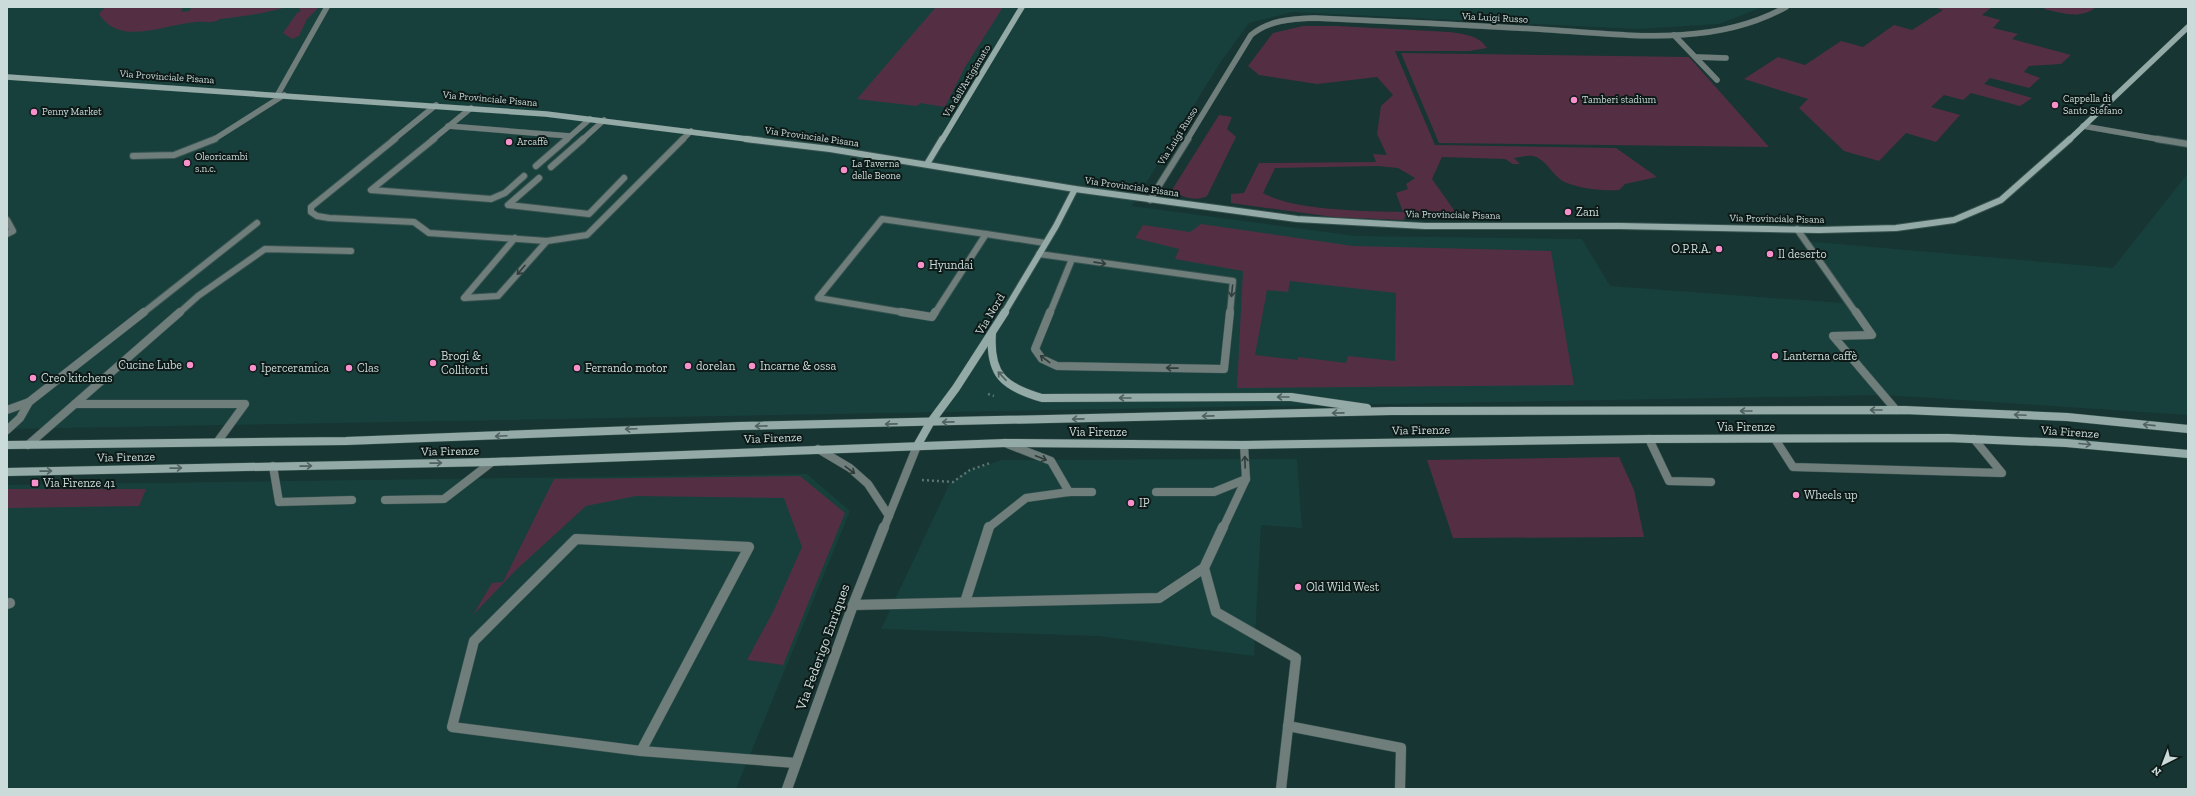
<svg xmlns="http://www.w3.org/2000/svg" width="2195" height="796" font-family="'Zilla Slab',serif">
	<rect width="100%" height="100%" fill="#173532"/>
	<g fill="#17403c">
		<path d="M 7,7 L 1763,7 L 1719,24 L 1638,29 L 1293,12 L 1249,23 L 1220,63 L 1132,206 L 1356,236 L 1582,239 L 1610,286 L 1843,303 L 1804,241 L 2113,268 L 2188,173 L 2188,415 L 1885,395 L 7,429 Z"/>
		<path d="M 1297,459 L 1302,528 L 1261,525 L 1254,656 L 1098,636 L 881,629 L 950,483 L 967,471 L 1002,460 Z"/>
		<path d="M 807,474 L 850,511 L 736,789 L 7,789 L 7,485 Z"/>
	</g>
	<g fill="#542f44" fill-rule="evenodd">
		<path d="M 105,7 L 183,7 L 181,12 L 189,11 L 192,7 L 287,7 C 265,13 243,17 220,19 C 213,24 204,21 195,22 C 174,24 144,35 124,31 C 113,29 105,23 99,14 Z"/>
		<path d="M 298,7 L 319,7 L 307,19 L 299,36 L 292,39 L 283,33 L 297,13 L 301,11 Z"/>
		<path d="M 936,7 L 1003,7 L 965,67 L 945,107 L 920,103 L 917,106 L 857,99 Z"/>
		<path d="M 1933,7 L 1992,7 L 1982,15 L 2000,20 L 1993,28 L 2018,34 L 2012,39 L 2071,55 L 2061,64 L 2029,66 L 2024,72 L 2040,78 L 2029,88 L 1990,78 L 1984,84 L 2032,98 L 2020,106 L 1971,93 L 1963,100 L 1944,95 L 1931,107 L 1960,115 L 1936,142 L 1906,133 L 1879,161 L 1844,151 L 1799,108 L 1808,99 L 1744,79 L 1778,57 L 1805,65 L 1841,41 L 1863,47 L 1894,25 L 1912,30 L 1943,10 Z"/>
		<path d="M 2046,7 L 2096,7 C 2081,20 2062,13 2044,9 Z"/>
		<path d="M 1303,26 L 1337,26 L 1449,32 C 1463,34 1479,35 1487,48 L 1469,51 L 1395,51 L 1435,145 L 1616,148 L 1657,177 L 1625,184 L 1619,190 C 1603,191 1582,189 1567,183 C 1553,178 1547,159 1533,156 C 1528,155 1520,157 1514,158 L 1520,164 L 1513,164 L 1505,159 L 1442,157 L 1432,179 L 1461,220 L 1405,216 L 1404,220 L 1333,217 L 1231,203 L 1231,194 L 1244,193 L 1259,163 L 1376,162 L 1373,154 L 1387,155 L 1377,134 L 1381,106 L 1393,95 L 1377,77 L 1317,84 L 1259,75 L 1248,66 L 1273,33 ZM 1378,166 L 1398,168 L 1415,178 L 1406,184 L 1408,189 L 1396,193 L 1403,212 C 1366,211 1294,211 1263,193 L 1275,168 Z"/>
		<path d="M 1401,53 L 1689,57 L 1769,147 L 1439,143 Z"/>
		<path d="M 1219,115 L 1232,117 L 1227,129 L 1236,137 L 1207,196 C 1197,202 1180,197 1172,190 Z"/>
		<path d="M 1201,224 L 1353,246 L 1551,251 L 1574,385 L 1237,388 L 1243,271 L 1175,259 L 1179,249 L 1135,238 L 1143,225 L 1190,232 ZM 1290,281 L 1396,293 L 1395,361 L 1348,356 L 1346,363 L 1298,357 L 1298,360 L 1255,355 L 1267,290 L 1288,292 Z"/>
		<path d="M 1619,457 L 1634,490 L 1644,537 L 1453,538 L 1427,460 Z"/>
		<path d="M 800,476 L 845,513 L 783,665 L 747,660 L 774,610 L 802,547 L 784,498 L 636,496 L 586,506 L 516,570 L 473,615 L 492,583 L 503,582 L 554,479 Z"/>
		<path d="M 7,489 L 146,489 L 139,506 L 7,508 Z"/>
	</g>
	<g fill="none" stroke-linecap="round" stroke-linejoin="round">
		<g stroke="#375350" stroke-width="6">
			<g id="lane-far3">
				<path d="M 1674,35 L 1717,80"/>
				<path d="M 1696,57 L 1726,58"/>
				<path d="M 448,126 L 570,136"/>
				<path d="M 213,140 L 284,95"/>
				<path d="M 393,140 L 436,105"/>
				<path d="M 432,140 L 471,108"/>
				<path d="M 566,140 L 590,119"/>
				<path d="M 582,140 L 604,120"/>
				<path d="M 682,140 L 691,131"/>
			</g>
		</g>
		<g stroke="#375350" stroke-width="8">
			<g id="lane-far2">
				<path d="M 395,139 L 311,207 L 311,212 L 317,216 L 329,218 L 414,222 L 429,233 L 547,241 L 587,235 L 683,139"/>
				<path d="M 434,139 L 371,190 L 491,199 L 505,193 L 524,176"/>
				<path d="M 133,156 L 174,155 L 215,139"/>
				<path d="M 536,166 L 567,139"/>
				<path d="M 551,167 L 583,139"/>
				<path d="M 539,178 L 508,205 L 589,214 L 624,178"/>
				<path d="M 7,220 L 13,231 L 7,234"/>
				<path d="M 1797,229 L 1856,313"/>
				<path d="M 986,234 L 1045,243"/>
				<path d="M 515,238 L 464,298 L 498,296 L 547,241"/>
				<path d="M 1039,254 L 1233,281 L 1230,313"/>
				<path d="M 143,313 L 257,223"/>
				<path d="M 179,313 L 198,296 L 265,249 L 351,251"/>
				<path d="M 907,313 L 818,298 L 882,219 L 986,234"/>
				<path d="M 935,313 L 986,234"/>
				<path d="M 1050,313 L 1072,259"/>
			</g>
		</g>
		<g stroke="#375350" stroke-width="9">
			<g id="lane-far1">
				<path d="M 901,312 L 932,317 L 935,312"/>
				<path d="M 1050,312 L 1035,349 L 1042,359 L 1057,366 L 1224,369 L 1230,312"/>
				<path d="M 1856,312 L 1872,335 L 1833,336 L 1896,410"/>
				<path d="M 75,404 L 245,404 L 218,441"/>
				<path d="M 7,410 L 29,402 L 144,312"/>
				<path d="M 7,430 L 20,418 L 29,402"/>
				<path d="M 1649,439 L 1669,481 L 1711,482"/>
				<path d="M 1775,439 L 1793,467 L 2002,473 L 1974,439"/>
				<path d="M 1005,443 L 1051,461 L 1069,492"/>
				<path d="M 28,445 L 180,312"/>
				<path d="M 273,466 L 279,502 L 352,500"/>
				<path d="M 1156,492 L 1214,492 L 1246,479"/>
				<path d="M 385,500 L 444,499 L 492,462"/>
				<path d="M 988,528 L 1026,498 L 1069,492 L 1092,492"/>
				<path d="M 1223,528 L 1246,479 L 1244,445"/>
			</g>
		</g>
		<g stroke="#375350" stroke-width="11">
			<g id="lane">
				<path d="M 576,539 L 749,547 L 641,751 L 452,727 L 474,641 Z"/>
				<path d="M 1204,568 L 1216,612 L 1296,658 L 1281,789"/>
				<path d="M 965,602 L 989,527"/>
				<path d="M 7,604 L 10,603"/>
				<path d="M 853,605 L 1159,598 L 1204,568 L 1223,527"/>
				<path d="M 1288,726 L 1401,748 L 1400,789"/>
				<path d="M 641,751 L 796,763"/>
			</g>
		</g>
		<g stroke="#375350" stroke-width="6">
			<g id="street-far3">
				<path d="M 278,94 L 327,7"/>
				<path d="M 2083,126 L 2163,140"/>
				<path d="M 1187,140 L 1251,35 C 1269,20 1291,19 1314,18 C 1388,21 1463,25 1537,29 C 1620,34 1711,49 1786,7"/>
			</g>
		</g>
		<g stroke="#375350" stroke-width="8">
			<g id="street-far2">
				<path d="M 2157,139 L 2188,144"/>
				<path d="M 1150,200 L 1188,139"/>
			</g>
		</g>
		<g stroke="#375350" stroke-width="9">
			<g id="street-far1">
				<path d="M 818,449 L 850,468 L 868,484 L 889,516"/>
				<path d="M 884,528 L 917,446"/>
			</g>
		</g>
		<g stroke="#375350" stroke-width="11">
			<path id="street" d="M 787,789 L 853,605 L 884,527"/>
		</g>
		<g stroke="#375350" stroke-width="6">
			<g id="secondary-far2">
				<path d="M 7,77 L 546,114 L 755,140"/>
				<path d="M 942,140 L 1022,7"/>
				<path d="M 2069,140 L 2188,27"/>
			</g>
		</g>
		<g stroke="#375350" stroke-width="8">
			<g id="secondary-far1">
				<path d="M 746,139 L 830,149 L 1075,189 L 1297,219 L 1425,226 L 1620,226 L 1819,230 L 1896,228 L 1954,220 L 2001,200 L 2070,139"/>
				<path d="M 927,164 L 942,139"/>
				<path d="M 1004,313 L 1056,226 L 1075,189"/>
			</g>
		</g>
		<g stroke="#375350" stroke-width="9">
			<g id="secondary">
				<path d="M 992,333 C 989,375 1004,387 1042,398 L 1291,397 L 1367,408"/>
				<path d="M 7,445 L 346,441 L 740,426 L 1391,411 L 1904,410 L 2067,417 L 2188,429"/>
				<path d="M 917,446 L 930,423 L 956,388 L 1005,312"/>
				<path d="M 7,472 L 492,462 L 1005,443 L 1244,445 L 1649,439 L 1948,438 L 2066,443 L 2188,454"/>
			</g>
		</g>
		<g stroke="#5c7572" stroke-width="2.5" stroke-dasharray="2 3" stroke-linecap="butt">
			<path d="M 988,394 L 994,396"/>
			<path d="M 922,480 L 953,482 L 970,470 L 990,463"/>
		</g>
		<use href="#lane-far3" stroke="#6f7d7b" stroke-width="5.5"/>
		<use href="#lane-far2" stroke="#6f7d7b" stroke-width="6"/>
		<use href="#lane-far1" stroke="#6f7d7b" stroke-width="8"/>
		<use href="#lane" stroke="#6f7d7b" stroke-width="10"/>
		<use href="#street-far3" stroke="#6f7d7b" stroke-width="5.5"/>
		<use href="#street-far2" stroke="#6f7d7b" stroke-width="6"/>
		<use href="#street-far1" stroke="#6f7d7b" stroke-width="8"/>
		<use href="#street" stroke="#6f7d7b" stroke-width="10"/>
		<use href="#secondary-far2" stroke="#94aaa7" stroke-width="5.5"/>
		<use href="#secondary-far1" stroke="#94aaa7" stroke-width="6"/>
		<use href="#secondary" stroke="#94aaa7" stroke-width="8"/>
	</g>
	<defs><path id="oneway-shaft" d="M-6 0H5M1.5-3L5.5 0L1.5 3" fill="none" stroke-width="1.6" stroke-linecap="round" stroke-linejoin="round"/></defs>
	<g stroke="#2f3d3b">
		<use href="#oneway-shaft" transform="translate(1100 263) rotate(8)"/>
		<use href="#oneway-shaft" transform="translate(521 270) rotate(131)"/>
		<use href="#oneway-shaft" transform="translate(1232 291) rotate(96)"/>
		<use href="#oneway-shaft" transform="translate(1045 359) rotate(-143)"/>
		<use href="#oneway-shaft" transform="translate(1172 368) rotate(-179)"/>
		<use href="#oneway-shaft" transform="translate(1041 458) rotate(21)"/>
		<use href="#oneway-shaft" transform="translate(1245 462) rotate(-92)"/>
		<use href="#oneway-shaft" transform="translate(850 470) rotate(37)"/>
	</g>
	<g stroke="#506260">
		<use href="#oneway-shaft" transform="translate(1002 376) rotate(-133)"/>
		<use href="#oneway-shaft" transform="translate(1283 397) rotate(180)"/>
		<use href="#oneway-shaft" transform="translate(1125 398) rotate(180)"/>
		<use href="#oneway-shaft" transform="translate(1876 410) rotate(180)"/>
		<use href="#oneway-shaft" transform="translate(1746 411) rotate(180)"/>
		<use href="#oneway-shaft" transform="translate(1338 413) rotate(179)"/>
		<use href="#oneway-shaft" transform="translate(2020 415) rotate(-177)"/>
		<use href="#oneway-shaft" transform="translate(1208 416) rotate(179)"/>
		<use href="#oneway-shaft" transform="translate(1078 419) rotate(179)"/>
		<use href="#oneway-shaft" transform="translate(948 422) rotate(179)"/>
		<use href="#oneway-shaft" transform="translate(891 424) rotate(179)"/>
		<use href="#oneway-shaft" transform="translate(2149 425) rotate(-174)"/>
		<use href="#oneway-shaft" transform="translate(761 426) rotate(179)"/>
		<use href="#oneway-shaft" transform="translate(631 429) rotate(178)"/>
		<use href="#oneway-shaft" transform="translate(501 436) rotate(177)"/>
		<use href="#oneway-shaft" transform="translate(2085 444) rotate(5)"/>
		<use href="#oneway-shaft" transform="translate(436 463) rotate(-1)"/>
		<use href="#oneway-shaft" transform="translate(306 466) rotate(-1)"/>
		<use href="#oneway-shaft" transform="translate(176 468) rotate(-1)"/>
		<use href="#oneway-shaft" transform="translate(46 471) rotate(-1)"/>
	</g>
	<g fill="#f890cc" stroke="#0d1a18" stroke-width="1.5">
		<circle cx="1574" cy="100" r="4"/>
		<circle cx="2055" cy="105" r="4"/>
		<circle cx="34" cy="112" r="4"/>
		<circle cx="509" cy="142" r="4"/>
		<circle cx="187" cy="163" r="4"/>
		<circle cx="844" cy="170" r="4"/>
		<circle cx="1568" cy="212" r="4"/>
		<circle cx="1719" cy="249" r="4"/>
		<circle cx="1770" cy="254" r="4"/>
		<circle cx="921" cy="265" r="4"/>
		<circle cx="1775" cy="356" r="4"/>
		<circle cx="433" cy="363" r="4"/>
		<circle cx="190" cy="365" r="4"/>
		<circle cx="688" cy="366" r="4"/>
		<circle cx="752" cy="366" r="4"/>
		<circle cx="253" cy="368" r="4"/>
		<circle cx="349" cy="368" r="4"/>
		<circle cx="577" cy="368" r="4"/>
		<circle cx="33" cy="378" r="4"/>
		<rect x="31" y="479" width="8" height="8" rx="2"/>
		<circle cx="1796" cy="495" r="4"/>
		<circle cx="1131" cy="503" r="4"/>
		<circle cx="1298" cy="587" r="4"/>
	</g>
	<g text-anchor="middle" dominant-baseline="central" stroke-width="4" stroke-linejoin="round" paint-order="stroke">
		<g font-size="10" fill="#cadbd9" stroke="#0d1a18">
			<text transform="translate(1495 18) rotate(3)">Via Luigi Russo</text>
			<text transform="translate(167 77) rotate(4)">Via Provinciale Pisana</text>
			<text transform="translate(967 81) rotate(-59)">Via dell'Artigianato</text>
			<text transform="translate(490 99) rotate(5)">Via Provinciale Pisana</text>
			<text transform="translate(1178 136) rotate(-58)">Via Luigi Russo</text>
			<text transform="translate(812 137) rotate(8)">Via Provinciale Pisana</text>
			<text transform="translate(1132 187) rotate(8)">Via Provinciale Pisana</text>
			<text transform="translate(1453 215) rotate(1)">Via Provinciale Pisana</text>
			<text transform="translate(1777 219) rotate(1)">Via Provinciale Pisana</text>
		</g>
		<g font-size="10" fill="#cadbd9" stroke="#0d1a18" text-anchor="start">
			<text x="2063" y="99">Cappella di<tspan x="2063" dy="12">Santo Stefano</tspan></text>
			<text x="1582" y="100">Tamberi stadium</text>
			<text x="42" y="112">Penny Market</text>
			<text x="517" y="142">Arcaffè</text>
			<text x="195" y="157">Oleoricambi<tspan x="195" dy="12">s.n.c.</tspan></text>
			<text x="852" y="164">La Taverna<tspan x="852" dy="12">delle Beone</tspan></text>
		</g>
		<g font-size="12" fill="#cadbd9" stroke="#0d1a18" text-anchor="start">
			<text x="1576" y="212">Zani</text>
			<text x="1711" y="249" text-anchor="end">O.P.R.A.</text>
			<text x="1778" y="254">Il deserto</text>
			<text x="929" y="265">Hyundai</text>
			<text x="441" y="356">Brogi &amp;<tspan x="441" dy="14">Collitorti</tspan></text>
			<text x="1783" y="356">Lanterna caffè</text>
			<text x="182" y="365" text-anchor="end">Cucine Lube</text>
			<text x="696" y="366">dorelan</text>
			<text x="760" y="366">Incarne &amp; ossa</text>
			<text x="261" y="368">Iperceramica</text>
			<text x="357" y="368">Clas</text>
			<text x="585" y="368">Ferrando motor</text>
			<text x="41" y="378">Creo kitchens</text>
			<text x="43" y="483">Via Firenze 41</text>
			<text x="1804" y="495">Wheels up</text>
			<text x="1139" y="503">IP</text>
			<text x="1306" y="587">Old Wild West</text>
		</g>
		<g font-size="12" fill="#cadbd9" stroke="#0d1a18">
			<text transform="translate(990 314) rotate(-59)">Via Nord</text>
			<text x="1746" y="427">Via Firenze</text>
			<text transform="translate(1421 430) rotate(-1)">Via Firenze</text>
			<text x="1098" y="432">Via Firenze</text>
			<text transform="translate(2070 432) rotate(4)">Via Firenze</text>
			<text transform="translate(773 438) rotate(-2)">Via Firenze</text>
			<text transform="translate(450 451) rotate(-1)">Via Firenze</text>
			<text transform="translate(126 457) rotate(-1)">Via Firenze</text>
		</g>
		<g font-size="14" fill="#cadbd9" stroke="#0d1a18">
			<text transform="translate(823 647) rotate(-70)">Via Federigo Enriques</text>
		</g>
	</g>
	<rect width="2195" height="796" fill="none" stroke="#cadbd9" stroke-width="16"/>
	<g transform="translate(2163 764) rotate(222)" stroke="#0d1a18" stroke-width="3" paint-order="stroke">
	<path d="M0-3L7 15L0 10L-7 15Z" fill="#cadbd9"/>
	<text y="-6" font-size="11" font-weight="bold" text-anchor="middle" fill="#cadbd9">N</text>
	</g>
</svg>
